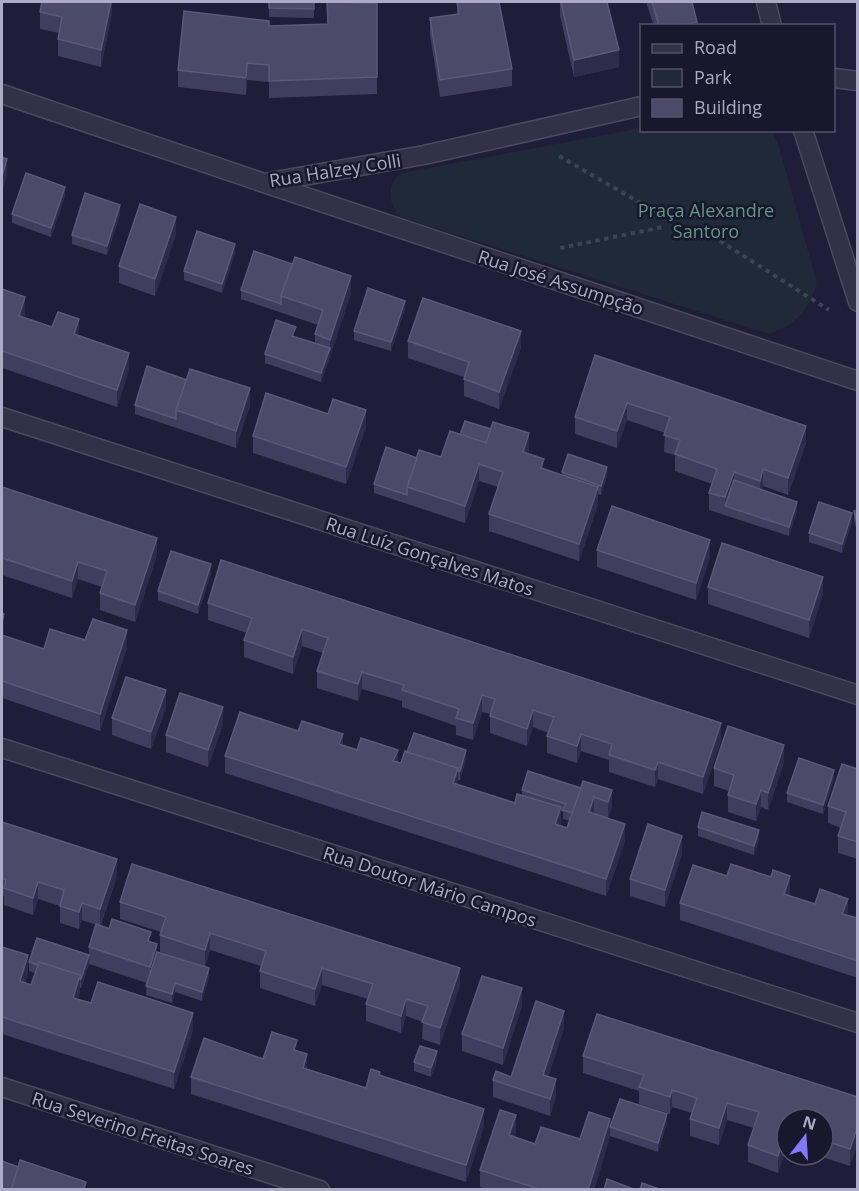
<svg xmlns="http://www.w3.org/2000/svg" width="859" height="1191" font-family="'Open Sans',sans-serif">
	<rect width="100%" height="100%" fill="#1f1d37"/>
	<path fill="#1f2938" d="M 641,128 L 642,130 L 771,131 L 778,143 L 817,283 C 808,311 797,324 769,334 L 407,219 C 404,217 400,216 398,214 C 389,205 387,185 398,176 C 398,176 406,172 407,172 Z"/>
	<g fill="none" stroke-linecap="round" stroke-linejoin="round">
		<g stroke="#4a4960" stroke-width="21">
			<g id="minor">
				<path d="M 766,2 L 772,26"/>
				<path d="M 834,78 L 858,81"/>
				<path d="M 2,94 L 264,183 L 424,155 L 642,106"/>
				<path d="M 803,130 L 858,302"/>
				<path d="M 267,184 L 858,381"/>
				<path d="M 2,417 L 858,695"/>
				<path d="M 2,748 L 858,1023"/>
				<path d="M 2,1087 L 320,1190"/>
			</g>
		</g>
		<g stroke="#3a4553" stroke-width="4" stroke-dasharray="4.5 4.5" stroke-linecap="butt">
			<path d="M 559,156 L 665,217"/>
			<path d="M 720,241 L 829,310"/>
			<path d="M 560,248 L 663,227"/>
		</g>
		<use href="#minor" stroke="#323148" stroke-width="18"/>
	</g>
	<g fill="#403e5e" fill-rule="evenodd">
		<path d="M 112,2 L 112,13 L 101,67 L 58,56 L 58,39 L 59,33 L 40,29 L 40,12 Z"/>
		<path d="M 269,2 L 314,2 L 314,18 L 269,17 Z"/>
		<path d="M 327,2 L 377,3 L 377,94 L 269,98 L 269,82 L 247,80 L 246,95 L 178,87 L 178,70 L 269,26 L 328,24 Z"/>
		<path d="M 457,2 L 512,69 L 512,86 L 440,97 L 430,35 L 430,18 L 457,15 Z"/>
		<path d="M 560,2 L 607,2 L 619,67 L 574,77 L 560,16 Z"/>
		<path d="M 646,2 L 692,2 L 697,26 L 654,26 Z"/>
		<path d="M 65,196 L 51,237 L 12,223 L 12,214 Z"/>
		<path d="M 120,214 L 107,255 L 72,244 L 72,235 Z"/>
		<path d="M 176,234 L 155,296 L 119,283 L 119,266 Z"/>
		<path d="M 235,253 L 222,293 L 184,280 L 184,271 Z"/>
		<path d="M 2,289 L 25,314 L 24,317 L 79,336 L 129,370 L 117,407 L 2,368 Z"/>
		<path d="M 241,290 L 351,293 L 321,382 L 265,363 L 265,354 L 295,337 L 315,343 L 315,334 L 318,325 L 241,299 Z"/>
		<path d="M 405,309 L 391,351 L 354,340 L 354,331 Z"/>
		<path d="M 408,341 L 521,348 L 499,409 L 464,396 L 464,377 L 408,358 Z"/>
		<path d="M 595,355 L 806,443 L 788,495 L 763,486 L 762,490 L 797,511 L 789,536 L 709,510 L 709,493 L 712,484 L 675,471 L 675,455 L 664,452 L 665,433 L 627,420 L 617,448 L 575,434 L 575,417 Z"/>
		<path d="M 135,405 L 250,405 L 236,448 L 135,414 Z"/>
		<path d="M 328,414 L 366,427 L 346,484 L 253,453 L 253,436 Z"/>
		<path d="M 460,435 L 529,450 L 528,454 L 544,469 L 562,475 L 562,472 L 607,476 L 601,495 L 598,494 L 598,504 L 579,561 L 489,531 L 489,514 L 498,487 L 479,481 L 465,523 L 374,493 L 374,484 L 417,458 L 441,457 Z"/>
		<path d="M 2,487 L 157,555 L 135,622 L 100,610 L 100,593 L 102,587 L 78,579 L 72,598 L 2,575 Z"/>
		<path d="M 858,510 L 858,536 L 854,520 L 854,511 Z"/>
		<path d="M 852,522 L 842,553 L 809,542 L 809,533 Z"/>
		<path d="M 597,550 L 710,557 L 696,600 L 597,567 Z"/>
		<path d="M 211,573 L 198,614 L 158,600 L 158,591 Z"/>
		<path d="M 708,587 L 823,594 L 809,638 L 708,604 Z"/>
		<path d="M 208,603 L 721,740 L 703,794 L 658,779 L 655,787 L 609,772 L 609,760 L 581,751 L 577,763 L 547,753 L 547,736 L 548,733 L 533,727 L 527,746 L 490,733 L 490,714 L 482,712 L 473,740 L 456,735 L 456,726 L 402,707 L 402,701 L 362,689 L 358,701 L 317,688 L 317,671 L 323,653 L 302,646 L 293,674 L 244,657 L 244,640 L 247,633 L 208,620 Z"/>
		<path d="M 2,613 L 4,631 L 3,636 L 44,649 L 85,640 L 127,647 L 100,731 L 2,698 Z"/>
		<path d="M 166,707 L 151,749 L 112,735 L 112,718 Z"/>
		<path d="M 223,724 L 208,767 L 166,752 L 166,735 Z"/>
		<path d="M 298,731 L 401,763 L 466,759 L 460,780 L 458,780 L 458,785 L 515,803 L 522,795 L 522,790 L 581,788 L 612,790 L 612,807 L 608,818 L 625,841 L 606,896 L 225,773 L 225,756 ZM 561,811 L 563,812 L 563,819 L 570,821 L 567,828 L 560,826 Z"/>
		<path d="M 784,762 L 768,810 L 761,807 L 756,821 L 728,812 L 728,795 L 729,791 L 714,786 L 714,768 Z"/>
		<path d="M 858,769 L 858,859 L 838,853 L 838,836 L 841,828 L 828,823 L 828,806 Z"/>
		<path d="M 834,778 L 823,814 L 787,802 L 787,793 Z"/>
		<path d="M 2,822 L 117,876 L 101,925 L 151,942 L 157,952 L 209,977 L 202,1001 L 175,992 L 172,1003 L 146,995 L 147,983 L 89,964 L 81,988 L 80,988 L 80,992 L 78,999 L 193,1030 L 174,1089 L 2,1034 L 2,947 L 28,972 L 25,983 L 31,985 L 35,973 L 29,971 L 29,962 L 89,955 L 89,947 L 96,925 L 82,920 L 79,929 L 60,923 L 60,906 L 38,899 L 33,915 L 4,905 L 4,896 L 2,895 Z"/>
		<path d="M 698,827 L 759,839 L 754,855 L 698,836 Z"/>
		<path d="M 682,853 L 665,907 L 630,896 L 630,879 Z"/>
		<path d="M 727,876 L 771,877 L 790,893 L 789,896 L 858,918 L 858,978 L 680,920 L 680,903 Z"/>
		<path d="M 120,902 L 460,985 L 440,1045 L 422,1039 L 423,1022 L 406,1016 L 401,1033 L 366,1021 L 366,1004 L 368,999 L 322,985 L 315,1006 L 260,988 L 260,971 L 261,966 L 210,950 L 205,967 L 160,952 L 160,935 L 161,932 L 120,919 Z"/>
		<path d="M 522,1005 L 503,1065 L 462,1051 L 462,1034 Z"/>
		<path d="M 564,1028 L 548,1077 L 556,1096 L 550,1116 L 493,1097 L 493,1080 L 511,1077 Z"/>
		<path d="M 297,1051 L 307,1069 L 366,1088 L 380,1076 L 484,1126 L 466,1182 L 191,1094 L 191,1077 Z"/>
		<path d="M 583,1056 L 858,1097 L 858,1142 L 850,1166 L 816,1155 L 823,1155 L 823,1119 L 787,1119 L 787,1146 L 778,1173 L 748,1162 L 748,1145 L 754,1128 L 727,1120 L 719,1145 L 690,1136 L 690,1119 L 692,1113 L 672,1107 L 670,1114 L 639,1104 L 639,1091 L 583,1073 Z"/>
		<path d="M 437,1060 L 431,1077 L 414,1071 L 414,1062 Z"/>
		<path d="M 667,1123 L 658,1152 L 610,1136 L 610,1127 Z"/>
		<path d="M 516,1132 L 514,1137 L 535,1144 L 610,1136 L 594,1190 L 489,1190 L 480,1187 L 480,1170 Z"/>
	</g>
	<g fill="#2e2c4a">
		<path d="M 111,2 L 112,2 L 112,13 L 101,67 L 101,50 Z"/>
		<path d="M 697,22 L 697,26 L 682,26 Z"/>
		<path d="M 619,50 L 619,67 L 574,77 L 574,60 Z"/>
		<path d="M 247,63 L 247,80 L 246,95 L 246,78 Z"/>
		<path d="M 7,159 L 7,176 L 2,193 L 2,176 Z"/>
		<path d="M 65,187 L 65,196 L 51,237 L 51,228 Z"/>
		<path d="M 120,205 L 120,214 L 107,255 L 107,246 Z"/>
		<path d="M 176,217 L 176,234 L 155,296 L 155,279 Z"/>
		<path d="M 235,244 L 235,253 L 222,293 L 222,284 Z"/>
		<path d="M 351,276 L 351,293 L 330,357 L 330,340 Z"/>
		<path d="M 25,297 L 25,314 L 19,333 L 19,316 Z"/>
		<path d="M 405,301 L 405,309 L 391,351 L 391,342 Z"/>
		<path d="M 79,319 L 79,336 L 74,334 Z"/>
		<path d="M 521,331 L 521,348 L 499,409 L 499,392 Z"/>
		<path d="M 330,348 L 330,357 L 321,382 L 321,373 Z"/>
		<path d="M 129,353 L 129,370 L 117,407 L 117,390 Z"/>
		<path d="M 250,388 L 250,405 L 236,448 L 236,431 Z"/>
		<path d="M 627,403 L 627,420 L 617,448 L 617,431 Z"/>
		<path d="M 366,410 L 366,427 L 346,484 L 346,467 Z"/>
		<path d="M 806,426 L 806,443 L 788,495 L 788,478 Z"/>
		<path d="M 529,433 L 529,450 L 523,469 L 523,452 Z"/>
		<path d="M 479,464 L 479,481 L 465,523 L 465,506 Z"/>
		<path d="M 607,467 L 607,476 L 601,495 L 601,486 Z"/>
		<path d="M 763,469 L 763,486 L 760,498 L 760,481 Z"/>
		<path d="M 734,472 L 734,489 L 725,506 L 725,514 L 725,497 Z"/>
		<path d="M 598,487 L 598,504 L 579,561 L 579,544 Z"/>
		<path d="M 797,502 L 797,511 L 789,536 L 789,527 Z"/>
		<path d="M 852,513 L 852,522 L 842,553 L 842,544 Z"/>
		<path d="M 157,538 L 157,555 L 135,622 L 135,605 Z"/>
		<path d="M 710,540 L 710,557 L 696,600 L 696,583 Z"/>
		<path d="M 78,562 L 78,579 L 72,598 L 72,581 Z"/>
		<path d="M 211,564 L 211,573 L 198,614 L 198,605 Z"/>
		<path d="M 823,577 L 823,594 L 809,638 L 809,620 Z"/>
		<path d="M 4,614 L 4,631 L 2,640 L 2,623 Z"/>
		<path d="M 302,629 L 302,646 L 293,674 L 293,657 Z"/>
		<path d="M 127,630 L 127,647 L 100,731 L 100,714 Z"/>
		<path d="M 362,672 L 362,689 L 358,701 L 358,684 Z"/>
		<path d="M 166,690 L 166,707 L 151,749 L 151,732 Z"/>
		<path d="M 482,695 L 482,712 L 473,740 L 473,723 Z"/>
		<path d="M 223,707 L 223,724 L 208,767 L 208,750 Z"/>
		<path d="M 533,710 L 533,727 L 527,746 L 527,729 Z"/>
		<path d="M 721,723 L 721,740 L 703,794 L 703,777 Z"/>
		<path d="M 343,734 L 343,751 L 339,744 Z"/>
		<path d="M 581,734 L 581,751 L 577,763 L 577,746 Z"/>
		<path d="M 784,745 L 784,762 L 768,810 L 768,793 Z"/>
		<path d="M 398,750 L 398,767 L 393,761 Z"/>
		<path d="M 466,750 L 466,759 L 460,780 L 460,771 Z"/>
		<path d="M 658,762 L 658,779 L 655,787 L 655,770 Z"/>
		<path d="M 458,768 L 458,785 L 453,783 Z"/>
		<path d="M 834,770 L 834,778 L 823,814 L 823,805 Z"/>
		<path d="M 612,790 L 612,807 L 608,819 L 608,802 Z"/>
		<path d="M 761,790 L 761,807 L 756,821 L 756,804 Z"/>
		<path d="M 594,797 L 594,814 L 589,812 Z"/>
		<path d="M 561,807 L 561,824 L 555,841 L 555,824 Z"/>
		<path d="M 625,824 L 625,841 L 606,896 L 606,879 Z"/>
		<path d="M 759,830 L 759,839 L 754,855 L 754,846 Z"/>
		<path d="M 682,836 L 682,853 L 665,907 L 665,890 Z"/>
		<path d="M 117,859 L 117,876 L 100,926 L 100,909 Z"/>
		<path d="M 790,876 L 790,893 L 784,912 L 784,894 Z"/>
		<path d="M 38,882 L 38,899 L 33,915 L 33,898 Z"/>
		<path d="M 848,899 L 848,916 L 842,914 Z"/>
		<path d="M 82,903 L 82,920 L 79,929 L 79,912 Z"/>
		<path d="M 210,933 L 210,950 L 205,967 L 205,950 Z"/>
		<path d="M 157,944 L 157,961 L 150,984 L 150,967 Z"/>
		<path d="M 28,955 L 28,972 L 20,998 L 20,981 Z"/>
		<path d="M 89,955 L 89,964 L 81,988 L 81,979 Z"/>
		<path d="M 209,968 L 209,977 L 202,1001 L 202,992 Z"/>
		<path d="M 322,968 L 322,985 L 315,1006 L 315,989 Z"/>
		<path d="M 460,968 L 460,985 L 440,1045 L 440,1028 Z"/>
		<path d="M 80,975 L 80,992 L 73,1015 L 73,998 Z"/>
		<path d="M 175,983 L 175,992 L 172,1003 L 172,994 Z"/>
		<path d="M 522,988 L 522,1005 L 503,1065 L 503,1048 Z"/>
		<path d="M 406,999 L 406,1016 L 401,1033 L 401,1016 Z"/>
		<path d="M 564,1011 L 564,1028 L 543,1092 L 543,1075 Z"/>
		<path d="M 193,1013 L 193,1030 L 174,1089 L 174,1072 Z"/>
		<path d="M 437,1051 L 437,1060 L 431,1077 L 431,1068 Z"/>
		<path d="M 307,1054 L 307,1071 L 303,1068 Z"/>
		<path d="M 556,1079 L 556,1096 L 550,1116 L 550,1099 Z"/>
		<path d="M 672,1090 L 672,1107 L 670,1114 L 670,1097 Z"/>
		<path d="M 727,1103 L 727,1120 L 719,1145 L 719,1128 Z"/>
		<path d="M 484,1109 L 484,1126 L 466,1182 L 466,1165 Z"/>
		<path d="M 667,1114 L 667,1123 L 658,1152 L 658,1143 Z"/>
		<path d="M 516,1115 L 516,1132 L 509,1152 L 509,1135 Z"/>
		<path d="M 610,1119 L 610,1136 L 594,1190 L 588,1190 Z"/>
		<path d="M 858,1125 L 858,1142 L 850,1166 L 850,1149 Z"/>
		<path d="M 787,1129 L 787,1146 L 778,1173 L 778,1156 Z"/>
	</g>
	<g fill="#4c4a69" stroke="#5b5977" stroke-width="1.5">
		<path d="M 42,2 L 111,2 L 101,50 L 58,39 L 62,17 L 40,12 Z"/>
		<path d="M 269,2 L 314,2 L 314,9 L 269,8 Z"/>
		<path d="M 327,2 L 377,3 L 377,77 L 269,81 L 269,65 L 247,63 L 246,78 L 178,70 L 184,11 L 269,21 L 269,26 L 328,24 Z"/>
		<path d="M 457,2 L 499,2 L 512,69 L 440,80 L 430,18 L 459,14 Z"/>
		<path d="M 561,2 L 607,2 L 619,50 L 574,60 Z"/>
		<path d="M 652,2 L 692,2 L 697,22 L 682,26 L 659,26 Z"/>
		<path d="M 2,157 L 7,159 L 2,176 Z"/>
		<path d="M 26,173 L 65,187 L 51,228 L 12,214 Z"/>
		<path d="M 85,193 L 120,205 L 107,246 L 72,235 Z"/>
		<path d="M 140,204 L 176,217 L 155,279 L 119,266 Z"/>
		<path d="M 197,231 L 235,244 L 222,284 L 184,271 Z"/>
		<path d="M 254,251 L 292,264 L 281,296 L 281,304 L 241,290 Z"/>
		<path d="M 295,257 L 351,276 L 330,340 L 315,334 L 323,310 L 281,296 Z"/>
		<path d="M 368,288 L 405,301 L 391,342 L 354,331 Z"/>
		<path d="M 2,289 L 25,297 L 19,316 L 52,327 L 58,312 L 79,319 L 74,334 L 129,353 L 117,390 L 2,351 Z"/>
		<path d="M 423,298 L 521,331 L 499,392 L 464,379 L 469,362 L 408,341 Z"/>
		<path d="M 276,320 L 296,327 L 292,336 L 330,348 L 321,373 L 265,354 Z"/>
		<path d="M 595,355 L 806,426 L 788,478 L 763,469 L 760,481 L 734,472 L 725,497 L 709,493 L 717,469 L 675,454 L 680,440 L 664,435 L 670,417 L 627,403 L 617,431 L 575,417 Z"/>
		<path d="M 147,366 L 187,380 L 176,410 L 176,419 L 135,405 Z"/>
		<path d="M 190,369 L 250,388 L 236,431 L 176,410 Z"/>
		<path d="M 266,393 L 328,414 L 333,399 L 366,410 L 346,467 L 253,436 Z"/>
		<path d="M 465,421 L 491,429 L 486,443 L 460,435 Z"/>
		<path d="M 493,422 L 529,433 L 523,452 L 544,459 L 541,468 L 598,487 L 579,544 L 489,514 L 503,472 L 479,464 L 465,506 L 407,487 L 419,450 L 441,457 L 450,431 L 486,443 Z"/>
		<path d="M 386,447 L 417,458 L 407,487 L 407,495 L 374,484 Z"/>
		<path d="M 568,454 L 607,467 L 601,486 L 562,472 Z"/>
		<path d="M 734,480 L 797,502 L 789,527 L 725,506 Z"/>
		<path d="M 2,487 L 157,538 L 135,605 L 100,593 L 107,571 L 78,562 L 72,581 L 2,558 Z"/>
		<path d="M 819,502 L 852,513 L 842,544 L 809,533 Z"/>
		<path d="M 612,506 L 710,540 L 696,583 L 597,550 Z"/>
		<path d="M 858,510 L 858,527 L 854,511 Z"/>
		<path d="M 722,543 L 823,577 L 809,620 L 708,587 Z"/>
		<path d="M 171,551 L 211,564 L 198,605 L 158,591 Z"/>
		<path d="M 221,560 L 721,723 L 703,777 L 658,762 L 655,770 L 609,755 L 612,744 L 581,734 L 577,746 L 547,736 L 554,717 L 533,710 L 527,729 L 490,716 L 495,699 L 482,695 L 473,723 L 456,718 L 459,709 L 402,690 L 404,685 L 362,672 L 358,684 L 317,671 L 328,638 L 302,629 L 293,657 L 244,640 L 252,618 L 208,603 Z"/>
		<path d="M 2,613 L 4,614 L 2,623 Z"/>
		<path d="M 93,619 L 127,630 L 100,714 L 2,681 L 2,635 L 44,649 L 50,629 L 85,640 Z"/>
		<path d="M 126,677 L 166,690 L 151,732 L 112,718 Z"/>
		<path d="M 180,693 L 223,707 L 208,750 L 166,735 Z"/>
		<path d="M 240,712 L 298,731 L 302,721 L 343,734 L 339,744 L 357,750 L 361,738 L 398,750 L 393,761 L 401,763 L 405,751 L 458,768 L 453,783 L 515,803 L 517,794 L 561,807 L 555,824 L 567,828 L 583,781 L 612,790 L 608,802 L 594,797 L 589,812 L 625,824 L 606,879 L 225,756 Z"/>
		<path d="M 728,726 L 784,745 L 768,793 L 761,790 L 756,804 L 728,795 L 734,775 L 714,768 Z"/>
		<path d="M 414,733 L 466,750 L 460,771 L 458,771 L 458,768 L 407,752 Z"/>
		<path d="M 799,758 L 834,770 L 823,805 L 787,793 Z"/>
		<path d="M 842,764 L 858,769 L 858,842 L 838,836 L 846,812 L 828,806 Z"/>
		<path d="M 528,771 L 581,788 L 572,813 L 563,810 L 566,804 L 522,790 Z"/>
		<path d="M 702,812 L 759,830 L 754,846 L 698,827 Z"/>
		<path d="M 2,822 L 117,859 L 100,909 L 82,903 L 79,912 L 60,906 L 64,890 L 38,882 L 33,898 L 4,888 L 6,880 L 2,878 Z"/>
		<path d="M 648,824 L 682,836 L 665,890 L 630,879 Z"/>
		<path d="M 132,864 L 460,968 L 440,1028 L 422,1022 L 428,1006 L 406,999 L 401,1016 L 366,1004 L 373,984 L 322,968 L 315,989 L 260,971 L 266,951 L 210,933 L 205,950 L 160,935 L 166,917 L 120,902 Z"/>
		<path d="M 731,864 L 771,877 L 773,870 L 790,876 L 784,894 L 815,904 L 820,889 L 848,899 L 842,914 L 858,918 L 858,961 L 680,903 L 693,865 L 727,876 Z"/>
		<path d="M 112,919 L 151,932 L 148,941 L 157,944 L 150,967 L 89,947 L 96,924 L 109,929 Z"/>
		<path d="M 37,938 L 89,955 L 81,979 L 80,979 L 80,975 L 39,962 L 38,965 L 29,962 Z"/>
		<path d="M 2,947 L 28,955 L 20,981 L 31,985 L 39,962 L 80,975 L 73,998 L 91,1003 L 98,982 L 193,1013 L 174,1072 L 2,1017 Z"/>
		<path d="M 157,952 L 209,968 L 202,992 L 175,983 L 172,994 L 146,986 Z"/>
		<path d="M 482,976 L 522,988 L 503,1048 L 462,1034 Z"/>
		<path d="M 536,1001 L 564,1011 L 543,1075 L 556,1079 L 550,1099 L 493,1080 L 496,1071 L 511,1077 Z"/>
		<path d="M 597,1014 L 858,1097 L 858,1125 L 850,1149 L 823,1140 L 823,1119 L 787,1119 L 787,1129 L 778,1156 L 748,1145 L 759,1112 L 727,1103 L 719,1128 L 690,1119 L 697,1098 L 672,1090 L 670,1097 L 639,1087 L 644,1075 L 583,1056 Z"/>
		<path d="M 272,1032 L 297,1040 L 294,1050 L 307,1054 L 303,1068 L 366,1088 L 371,1069 L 380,1072 L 379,1075 L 484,1109 L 466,1165 L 191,1077 L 204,1038 L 263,1059 Z"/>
		<path d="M 420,1046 L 437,1051 L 431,1068 L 414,1062 Z"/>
		<path d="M 620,1099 L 667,1114 L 658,1143 L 610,1127 Z"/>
		<path d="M 500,1110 L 516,1115 L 509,1135 L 535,1144 L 541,1127 L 580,1139 L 589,1112 L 610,1119 L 588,1190 L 542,1190 L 480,1170 Z"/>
		<path d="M 20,1160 L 86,1182 L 84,1190 L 11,1190 Z"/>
		<path d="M 2,1161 L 18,1167 L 11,1190 L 2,1190 Z"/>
		<path d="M 607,1179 L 636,1190 L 604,1190 Z"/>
		<path d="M 642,1183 L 662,1190 L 640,1190 Z"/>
	</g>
	<g text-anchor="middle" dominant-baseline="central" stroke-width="5" stroke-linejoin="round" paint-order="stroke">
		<g font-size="18" fill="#adaac5" stroke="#18172c">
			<text transform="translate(335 170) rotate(-9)">Rua Halzey Colli</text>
			<text transform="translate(561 282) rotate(18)">Rua José Assumpção</text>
			<text transform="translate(430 556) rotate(18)">Rua Luíz Gonçalves Matos</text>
			<text transform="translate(430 886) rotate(18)">Rua Doutor Mário Campos</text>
			<text transform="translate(143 1133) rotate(18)">Rua Severino Freitas Soares</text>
		</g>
		<g font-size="18" fill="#619787" stroke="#18172c">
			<text x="706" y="210">Praça Alexandre<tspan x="706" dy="21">Santoro</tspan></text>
		</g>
	</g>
	<rect width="859" height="1191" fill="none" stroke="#adaac5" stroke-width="6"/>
	<rect x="640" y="24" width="195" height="108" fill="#18172c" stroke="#545269" stroke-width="1.5"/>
	<rect x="652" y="44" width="30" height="9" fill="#323148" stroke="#545269" stroke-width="1.5"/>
	<text x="694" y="54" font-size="18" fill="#adaac5">Road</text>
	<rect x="652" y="69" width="30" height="18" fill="#1f2938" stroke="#545269" stroke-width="1.5"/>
	<text x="694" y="84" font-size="18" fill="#adaac5">Park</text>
	<rect x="652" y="99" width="30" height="18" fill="#4c4a69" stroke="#545269" stroke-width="1.5"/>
	<text x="694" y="114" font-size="18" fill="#adaac5">Building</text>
	<g transform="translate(805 1137) rotate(17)"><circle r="28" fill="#18172c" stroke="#545269" stroke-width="1.5"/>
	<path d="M0-4.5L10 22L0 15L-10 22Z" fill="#8376ff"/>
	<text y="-9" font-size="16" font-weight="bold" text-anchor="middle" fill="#adaac5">N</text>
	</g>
</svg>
